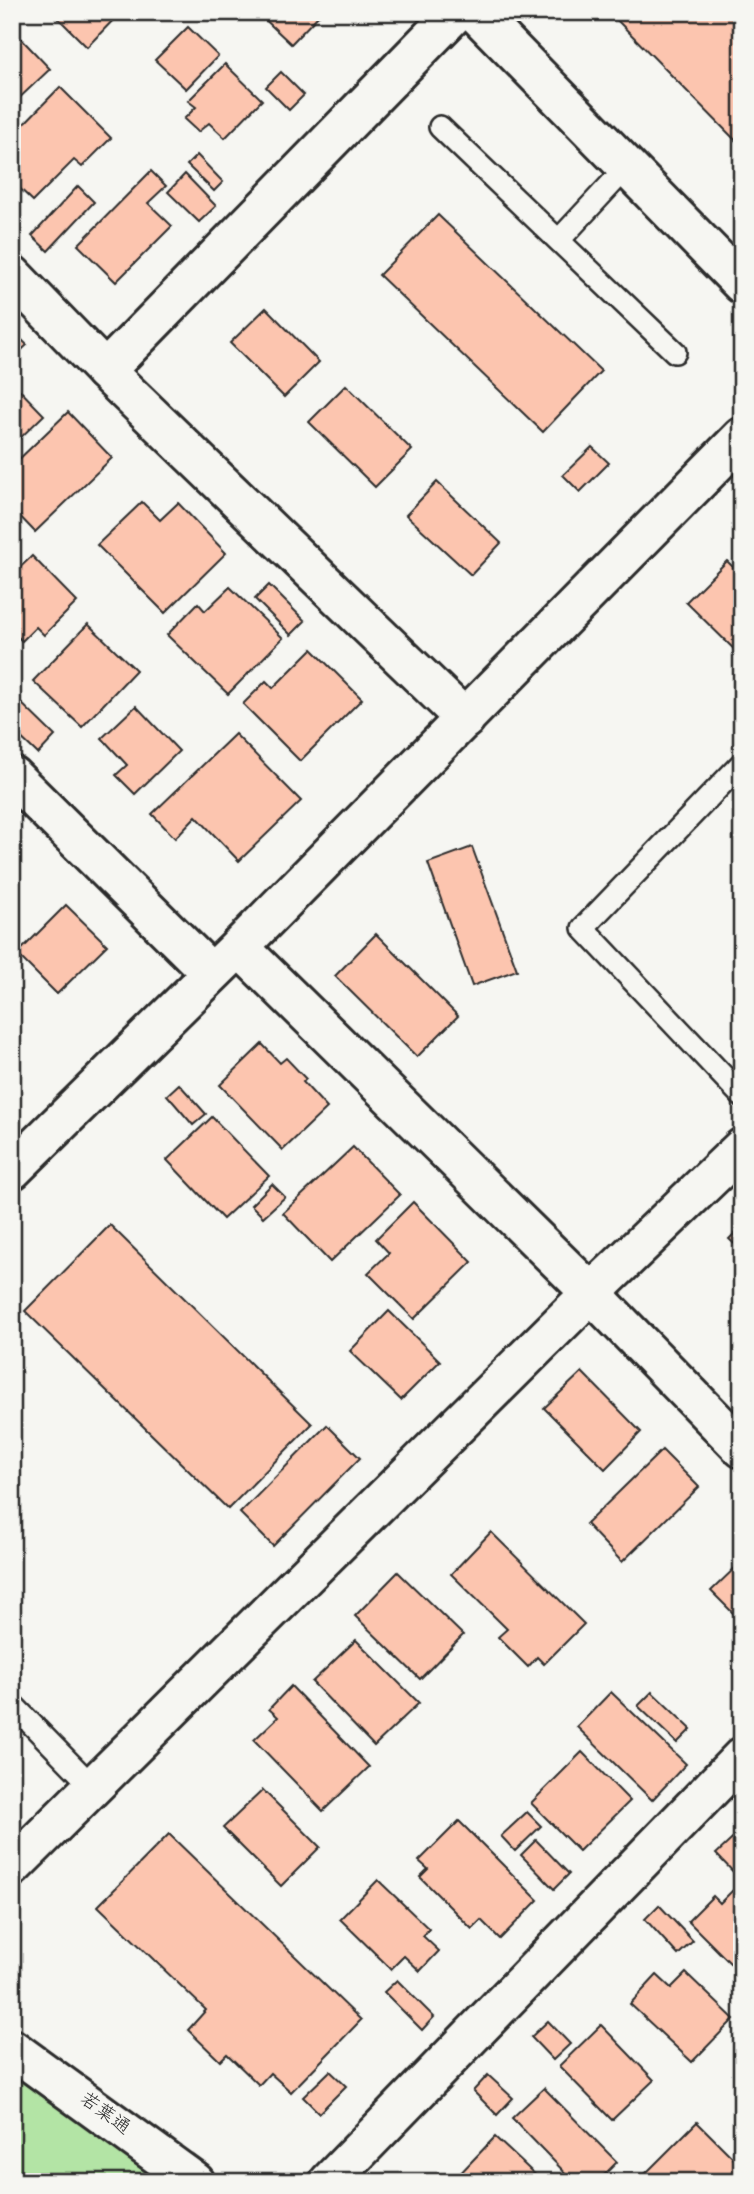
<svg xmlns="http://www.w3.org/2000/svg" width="754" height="2194" font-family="'Gochi Hand','Klee One',sans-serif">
	<rect width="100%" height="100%" fill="#f6f6f2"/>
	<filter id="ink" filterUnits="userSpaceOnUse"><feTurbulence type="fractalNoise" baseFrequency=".0143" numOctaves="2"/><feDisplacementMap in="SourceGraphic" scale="14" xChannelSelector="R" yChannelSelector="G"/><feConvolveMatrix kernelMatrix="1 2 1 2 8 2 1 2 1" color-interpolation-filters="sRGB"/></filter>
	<g filter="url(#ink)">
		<path fill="#b3e4a5" stroke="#6f8868" stroke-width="2" d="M 12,2049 L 195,2182 L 12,2182 Z"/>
		<g fill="#fcc5af" stroke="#2b2b2b" stroke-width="2">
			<path d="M 52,12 L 121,12 L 87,47 Z"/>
			<path d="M 257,12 L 322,12 L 291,44 Z"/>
			<path d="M 609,12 L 742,12 L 742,147 Z"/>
			<path d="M 188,27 L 218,56 L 186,89 L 155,60 Z"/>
			<path d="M 12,29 L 50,69 L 12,105 Z"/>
			<path d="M 225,64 L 262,100 L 225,138 L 209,123 L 198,132 L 184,119 L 196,107 L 188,101 Z"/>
			<path d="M 281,72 L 304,95 L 289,110 L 266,87 Z"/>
			<path d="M 60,87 L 111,138 L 82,167 L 74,160 L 33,201 L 12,181 L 12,136 Z"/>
			<path d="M 197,155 L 223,182 L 214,191 L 187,165 Z"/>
			<path d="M 151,171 L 166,186 L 148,203 L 172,226 L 116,282 L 78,245 Z"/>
			<path d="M 185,174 L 216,206 L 199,222 L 168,192 Z"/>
			<path d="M 78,186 L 94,202 L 48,251 L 32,236 Z"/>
			<path d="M 438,215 L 601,371 L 543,432 L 379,275 Z"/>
			<path d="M 266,308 L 319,362 L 284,397 L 230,343 Z"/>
			<path d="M 12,330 L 27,345 L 12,359 Z"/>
			<path d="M 12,382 L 44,415 L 12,446 Z"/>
			<path d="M 346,385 L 412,450 L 375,487 L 309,422 Z"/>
			<path d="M 68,412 L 112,458 L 35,532 L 12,508 L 12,466 Z"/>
			<path d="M 592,447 L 609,463 L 580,492 L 563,475 Z"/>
			<path d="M 437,482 L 501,543 L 471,575 L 406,515 Z"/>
			<path d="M 142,502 L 160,520 L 178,503 L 226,553 L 165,613 L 97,545 Z"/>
			<path d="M 32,556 L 77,602 L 44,635 L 36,627 L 22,641 L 12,631 L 12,575 Z"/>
			<path d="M 727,561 L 742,576 L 742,657 L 686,602 Z"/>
			<path d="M 269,585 L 305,621 L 291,635 L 255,599 Z"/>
			<path d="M 230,587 L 283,638 L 228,694 L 167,635 L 198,603 L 205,611 Z"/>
			<path d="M 88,624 L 136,670 L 82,727 L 33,681 Z"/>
			<path d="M 312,649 L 362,699 L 300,761 L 243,704 L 266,681 L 273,688 Z"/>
			<path d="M 12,694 L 55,736 L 38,754 L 12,729 Z"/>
			<path d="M 136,706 L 179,751 L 135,794 L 116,775 L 127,765 L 102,738 Z"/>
			<path d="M 235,734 L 301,801 L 239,861 L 196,816 L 175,838 L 152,814 Z"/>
			<path d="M 472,847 L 517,970 L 472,986 L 428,863 Z"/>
			<path d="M 66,905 L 107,945 L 57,994 L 17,954 Z"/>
			<path d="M 376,934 L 458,1016 L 417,1057 L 335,976 Z"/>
			<path d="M 262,1044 L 280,1063 L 286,1058 L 306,1079 L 303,1082 L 327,1108 L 283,1150 L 220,1085 Z"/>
			<path d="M 179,1084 L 206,1114 L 193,1125 L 167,1095 Z"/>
			<path d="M 212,1117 L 269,1176 L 223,1219 L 167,1160 Z"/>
			<path d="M 353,1147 L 400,1195 L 330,1262 L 283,1213 Z"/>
			<path d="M 272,1184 L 285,1197 L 263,1217 L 251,1205 Z"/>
			<path d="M 413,1202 L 472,1262 L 414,1319 L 368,1273 L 389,1253 L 376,1239 Z"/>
			<path d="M 110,1225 L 312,1424 L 228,1509 L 25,1311 Z"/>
			<path d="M 742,1226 L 742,1251 L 729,1239 Z"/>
			<path d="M 389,1311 L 440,1361 L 401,1400 L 350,1351 Z"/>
			<path d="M 582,1372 L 641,1432 L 605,1469 L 544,1408 Z"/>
			<path d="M 327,1425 L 360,1458 L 273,1546 L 240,1513 Z"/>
			<path d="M 662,1450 L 699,1487 L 622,1562 L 586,1524 Z"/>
			<path d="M 491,1532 L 584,1624 L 544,1664 L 537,1657 L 528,1667 L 498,1637 L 507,1629 L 451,1574 Z"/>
			<path d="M 742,1561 L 742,1622 L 711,1591 Z"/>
			<path d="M 398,1572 L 463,1635 L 420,1679 L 355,1616 Z"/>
			<path d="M 356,1640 L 419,1703 L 374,1746 L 312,1682 Z"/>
			<path d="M 291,1686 L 369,1767 L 323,1811 L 254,1740 L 278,1717 L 269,1709 Z"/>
			<path d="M 611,1692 L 686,1764 L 652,1800 L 577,1727 Z"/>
			<path d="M 652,1692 L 691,1729 L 677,1743 L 638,1706 Z"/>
			<path d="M 582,1752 L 630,1801 L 579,1851 L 531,1803 Z"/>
			<path d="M 263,1790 L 320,1847 L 281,1886 L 223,1828 Z"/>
			<path d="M 527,1812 L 541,1826 L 515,1851 L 501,1836 Z"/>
			<path d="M 459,1821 L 538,1900 L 500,1939 L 481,1920 L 472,1929 L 420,1877 L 428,1869 L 419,1861 Z"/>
			<path d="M 742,1830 L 742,1881 L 716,1854 Z"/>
			<path d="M 169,1834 L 361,2020 L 291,2092 L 270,2073 L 259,2085 L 227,2054 L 220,2061 L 188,2030 L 206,2010 L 98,1906 Z"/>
			<path d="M 536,1840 L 569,1874 L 554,1889 L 521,1855 Z"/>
			<path d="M 378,1880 L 429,1929 L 423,1936 L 439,1951 L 420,1971 L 404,1956 L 391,1969 L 340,1919 Z"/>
			<path d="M 736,1887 L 742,1892 L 742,1975 L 688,1921 L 713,1896 L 720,1903 Z"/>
			<path d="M 659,1905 L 693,1941 L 678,1955 L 645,1919 Z"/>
			<path d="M 686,1973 L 734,2019 L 692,2062 L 630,2004 L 657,1975 L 671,1988 Z"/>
			<path d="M 397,1980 L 434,2017 L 422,2030 L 384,1992 Z"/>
			<path d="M 548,2021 L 570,2044 L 553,2060 L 531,2037 Z"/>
			<path d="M 601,2025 L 654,2080 L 612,2120 L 559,2066 Z"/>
			<path d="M 330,2071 L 346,2086 L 319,2113 L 303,2097 Z"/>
			<path d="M 488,2075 L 513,2098 L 497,2115 L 473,2091 Z"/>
			<path d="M 544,2088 L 617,2162 L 597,2182 L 574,2182 L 512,2118 Z"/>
			<path d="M 697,2122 L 742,2167 L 742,2182 L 637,2182 Z"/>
			<path d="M 495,2137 L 543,2182 L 452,2182 Z"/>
		</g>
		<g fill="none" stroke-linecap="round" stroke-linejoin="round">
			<g stroke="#2b2b2b" stroke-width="26">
				<g id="service">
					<path d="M 440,127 L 675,352"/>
					<path d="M 559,240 L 627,167"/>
					<path d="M 742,763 L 583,928 L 742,1096"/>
					<path d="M 12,1704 L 94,1788"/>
				</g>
			</g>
			<g stroke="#2b2b2b" stroke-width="44">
				<g id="minor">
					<path d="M 475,12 L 742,284"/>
					<path d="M 12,275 L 105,371 L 465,719"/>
					<path d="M 105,371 L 456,12"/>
					<path d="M 12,776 L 211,973"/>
					<path d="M 239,947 L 591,1293 L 742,1448"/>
					<path d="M 12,1170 L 239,947 L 742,437"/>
					<path d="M 12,1867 L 591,1293 L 742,1148"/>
					<path d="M 329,2182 L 742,1757"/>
				</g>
			</g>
			<g stroke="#2b2b2b" stroke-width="44">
				<path id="tertiary" d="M 12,2049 L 195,2182"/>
			</g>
			<use href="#service" stroke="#f6f6f2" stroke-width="21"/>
			<use href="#minor" stroke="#f6f6f2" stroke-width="38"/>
			<use href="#tertiary" stroke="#f6f6f2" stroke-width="38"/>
		</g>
	</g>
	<g text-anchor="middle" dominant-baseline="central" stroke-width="6" stroke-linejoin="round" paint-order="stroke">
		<g font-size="19" fill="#2b2b2b" stroke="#f6f6f2">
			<text transform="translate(104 2115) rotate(36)">若葉通</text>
		</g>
	</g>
	<rect width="754" height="2194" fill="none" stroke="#f6f6f2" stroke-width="42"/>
	<rect x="21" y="21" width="712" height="2152" fill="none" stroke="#2b2b2b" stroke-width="2.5" filter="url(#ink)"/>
</svg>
